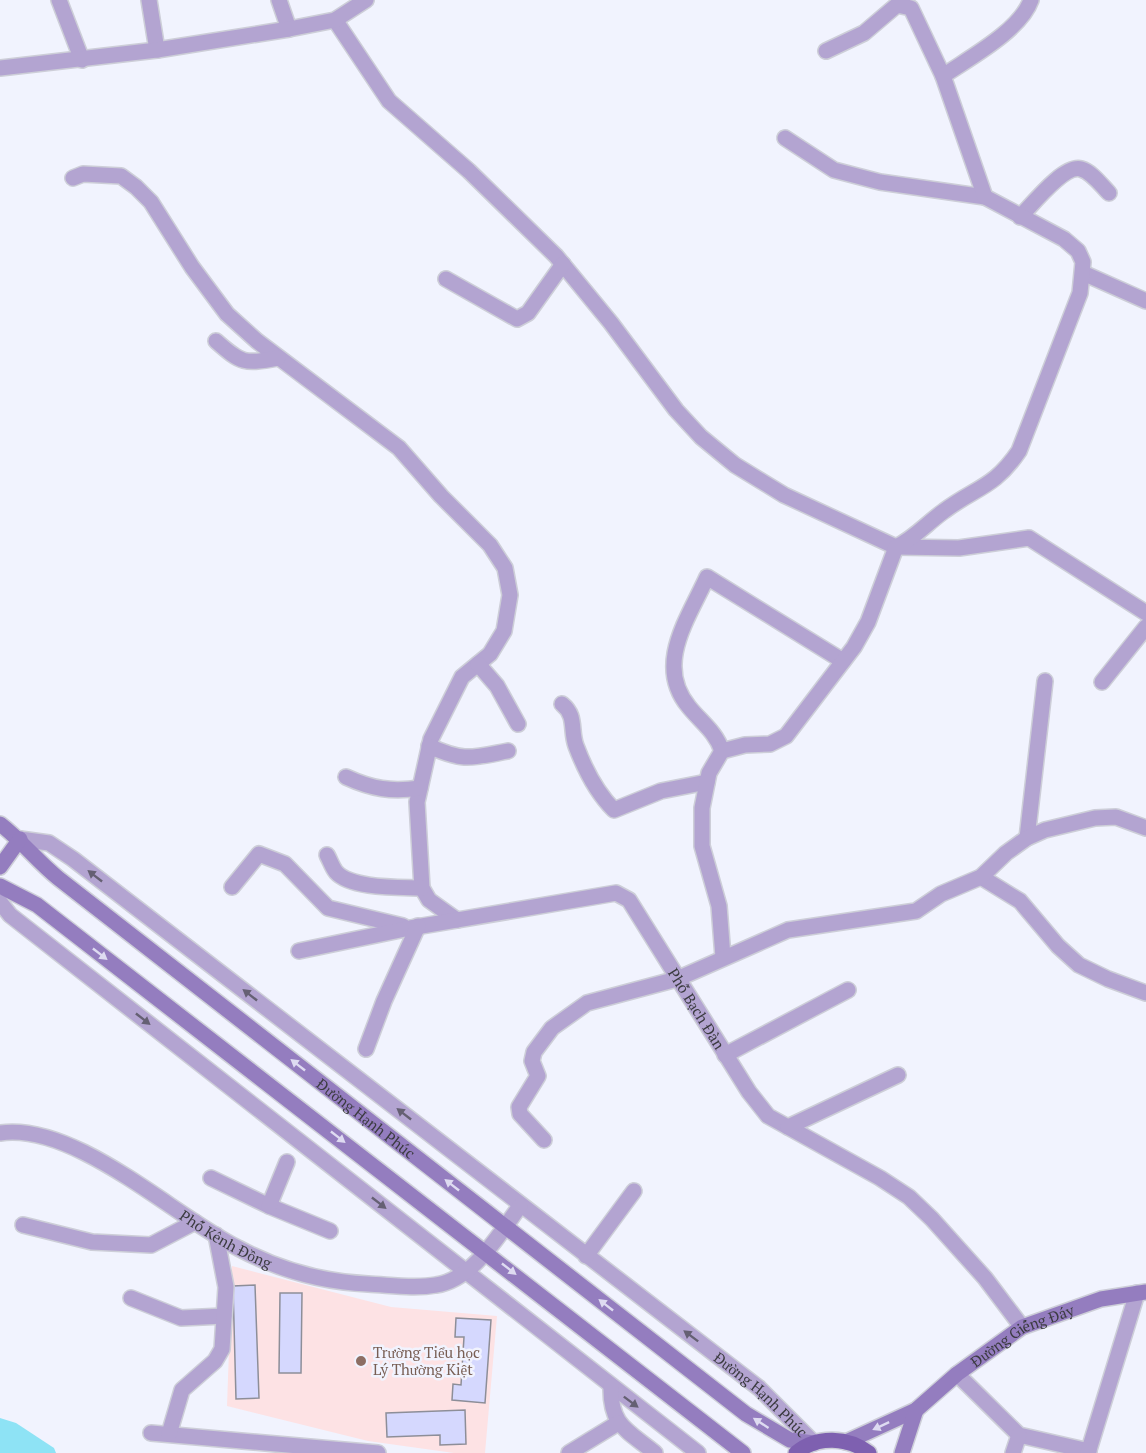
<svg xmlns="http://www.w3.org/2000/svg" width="1146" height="1453" font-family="'PT Serif',serif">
	<rect width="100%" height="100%" fill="#f1f3fe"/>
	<path fill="#fde2e4" d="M 232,1266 L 391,1307 L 497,1316 L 485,1453 L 454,1453 L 368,1441 L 227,1406 Z"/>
	<path fill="#8ee3f5" d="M 0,1418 L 16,1423 L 54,1448 L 56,1453 L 0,1453 Z"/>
	<g fill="#d5d8fe" stroke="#8d8e98" stroke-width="1.5">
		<path d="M 255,1285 L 259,1398 L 236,1399 L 233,1286 Z"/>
		<path d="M 280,1293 L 302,1293 L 301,1373 L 279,1373 Z"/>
		<path d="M 456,1318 L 491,1320 L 485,1403 L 452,1400 L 453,1384 L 461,1385 L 464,1337 L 455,1337 Z"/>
		<path d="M 465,1410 L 466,1444 L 440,1445 L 440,1435 L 387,1437 L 386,1413 Z"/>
	</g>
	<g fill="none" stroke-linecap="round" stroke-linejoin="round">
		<g stroke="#cdced8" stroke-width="18">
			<g id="minor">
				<path d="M 59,0 L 82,60"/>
				<path d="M 149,0 L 157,50"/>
				<path d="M 279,0 L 289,29"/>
				<path d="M 335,20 L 389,101 L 469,171 L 556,256 L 611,323 L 676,410 L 701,437 L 735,465 L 784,495 L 896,547 L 959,548 L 1029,538 L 1146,613"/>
				<path d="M 826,51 L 864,33 L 897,5 L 911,8 L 943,76"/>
				<path d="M 0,68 L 157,50 L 289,29 L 335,20 L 366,0"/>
				<path d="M 785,138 L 834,170 L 880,182 L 985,197"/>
				<path d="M 73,178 L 83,174 L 121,176 L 136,187 L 151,202 L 192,267 L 227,314 L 257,341 L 399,448 L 441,496 L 490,545 L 505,568 L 510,595 L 504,631 L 490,654 L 462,677 L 431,739 L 417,802 L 422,888 L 429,900 L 457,920"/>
				<path d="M 1020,217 C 1032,205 1064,164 1081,169 C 1092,172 1101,185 1109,193"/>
				<path d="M 1083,273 L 1146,301"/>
				<path d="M 446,279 L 517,319 L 528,313 L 563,264"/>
				<path d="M 216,341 C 242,364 244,364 278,358"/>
				<path d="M 478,664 L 497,686 L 518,724"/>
				<path d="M 1102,682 L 1146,627"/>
				<path d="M 562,704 C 577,716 570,730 576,746 C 585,770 596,792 614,810 L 661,791 L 707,782"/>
				<path d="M 429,746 C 464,762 471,758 508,751"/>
				<path d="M 722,751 C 716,732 701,722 689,707 C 654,665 688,619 707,577 L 843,661"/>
				<path d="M 346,777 C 372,789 391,792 420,788"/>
				<path d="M 1027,838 L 1045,681"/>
				<path id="s1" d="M 20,839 L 49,843 L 73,859 L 759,1388 L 814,1443"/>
				<path d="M 327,855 C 330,860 332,867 336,872 C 351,889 400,887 422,888"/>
				<path d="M 981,877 L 1020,901 L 1058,946 L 1079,965 L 1108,979 L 1146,993"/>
				<path d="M 232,887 L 259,854 L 285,864 L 328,908 L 403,926"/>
				<path d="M 0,902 L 10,915 L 698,1453"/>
				<path id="s2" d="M 299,951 L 410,928 L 616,893 L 629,900 L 749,1092 L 768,1116 L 880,1178 L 909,1197 L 932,1219 L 985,1278 L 1022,1327"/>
				<path d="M 723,957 L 719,906 L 702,846 L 702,808 L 709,773 L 722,751 L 745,745 L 770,744 L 786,736 L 854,647 L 868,622 L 896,547 C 915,538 927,523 944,511 C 976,487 994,488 1019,451 L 1080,293 L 1083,262 L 1078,251 L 1064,239 L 985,197 L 943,76 C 969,58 1020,31 1031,0"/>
				<path d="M 366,1049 L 384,1001 L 418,926"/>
				<path d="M 725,1055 L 848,990"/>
				<path d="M 788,1127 L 898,1075"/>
				<path id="s3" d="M 0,1133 C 75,1122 172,1215 238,1248 C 279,1270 322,1282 368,1284 C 390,1285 414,1289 436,1285 C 473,1280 500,1233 520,1206"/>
				<path d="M 544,1140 L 520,1114 L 519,1107 L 538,1076 L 532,1061 L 534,1052 L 552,1028 L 587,1003 L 677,979 L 788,930 L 916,911 L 941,894 L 981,877 L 1006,853 L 1027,838 L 1045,830 L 1095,818 L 1116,817 L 1146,828"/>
				<path d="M 211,1178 L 269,1206 L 330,1231"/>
				<path d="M 269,1206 L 287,1162"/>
				<path d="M 23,1225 L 92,1242 L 151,1245 L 195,1222"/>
				<path d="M 586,1256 L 634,1191"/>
				<path d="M 131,1298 L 181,1318 L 224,1316"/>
				<path d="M 957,1374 L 1019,1435 L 1089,1451"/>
				<path d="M 611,1386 C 610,1426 627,1430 655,1453"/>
				<path d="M 151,1433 L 378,1453"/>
				<path d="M 169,1434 L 182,1390 L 215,1361 L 222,1349 L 226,1287 L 216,1235"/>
				<path d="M 569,1453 L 618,1423"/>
				<path d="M 1013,1453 L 1019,1435"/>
				<path d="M 1088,1453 L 1137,1293"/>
			</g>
		</g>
		<g stroke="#cdced8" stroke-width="18">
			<g id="secondary">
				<path id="s4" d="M 0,824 C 21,840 37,861 58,878 L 746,1414 L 790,1440 L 814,1443"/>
				<path d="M 0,867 L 20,839"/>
				<path d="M 0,886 L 37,905 L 743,1453"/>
				<path id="s5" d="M 846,1442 L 916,1410 L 957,1374 L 1022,1327 L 1101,1299 L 1146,1292"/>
				<path d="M 902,1453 L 916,1410"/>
			</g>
		</g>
		<g stroke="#cdced8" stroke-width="18">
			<path id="primary" d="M 796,1453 C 817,1435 848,1437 869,1453"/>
		</g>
		<use href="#minor" stroke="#b3a4d1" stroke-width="15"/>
		<use href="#secondary" stroke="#947dbf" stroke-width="15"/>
		<use href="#primary" stroke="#7e60b0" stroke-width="15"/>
	</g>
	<defs><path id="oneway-solid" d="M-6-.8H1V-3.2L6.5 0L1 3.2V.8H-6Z" transform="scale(1.5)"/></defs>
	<g fill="#656073">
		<use href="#oneway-solid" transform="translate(95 876) rotate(-142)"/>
		<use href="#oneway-solid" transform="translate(250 995) rotate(-142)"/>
		<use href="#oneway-solid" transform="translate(143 1019) rotate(38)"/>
		<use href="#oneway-solid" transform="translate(404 1114) rotate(-142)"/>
		<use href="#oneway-solid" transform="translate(379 1203) rotate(38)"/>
		<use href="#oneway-solid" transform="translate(691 1336) rotate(-143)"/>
		<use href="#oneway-solid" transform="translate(631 1402) rotate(37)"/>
	</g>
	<g fill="#dedbf1">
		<use href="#oneway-solid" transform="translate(100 954) rotate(38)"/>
		<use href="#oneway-solid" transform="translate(298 1065) rotate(-142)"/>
		<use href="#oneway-solid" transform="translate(338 1137) rotate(38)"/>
		<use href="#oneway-solid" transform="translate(452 1185) rotate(-142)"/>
		<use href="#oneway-solid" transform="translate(509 1269) rotate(38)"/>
		<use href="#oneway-solid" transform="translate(606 1305) rotate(-142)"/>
		<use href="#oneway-solid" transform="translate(761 1423) rotate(-147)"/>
		<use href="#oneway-solid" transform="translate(881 1426) rotate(155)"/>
	</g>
	<circle fill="#8d6e63" stroke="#f1f3fe" stroke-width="2" cx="361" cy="1361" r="6"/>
	<g text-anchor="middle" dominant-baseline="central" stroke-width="5" stroke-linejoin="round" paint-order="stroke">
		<g font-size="15" fill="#3b3b40" stroke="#f1f3fe">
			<text stroke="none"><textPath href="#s2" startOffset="465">Phố Bạch Đàn</textPath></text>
			<text stroke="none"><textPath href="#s4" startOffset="470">Đường Hạnh Phúc</textPath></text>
			<text stroke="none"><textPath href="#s3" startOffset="254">Phố Kênh Đồng</textPath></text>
			<text stroke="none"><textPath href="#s5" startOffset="208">Đường Giếng Đáy</textPath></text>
			<text stroke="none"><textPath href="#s1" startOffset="930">Đường Hạnh Phúc</textPath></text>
		</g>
		<g font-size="15" fill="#785e54" stroke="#f1f3fe" text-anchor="start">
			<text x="373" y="1352">Trường Tiểu học<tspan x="373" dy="17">Lý Thường Kiệt</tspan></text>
		</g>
	</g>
</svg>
